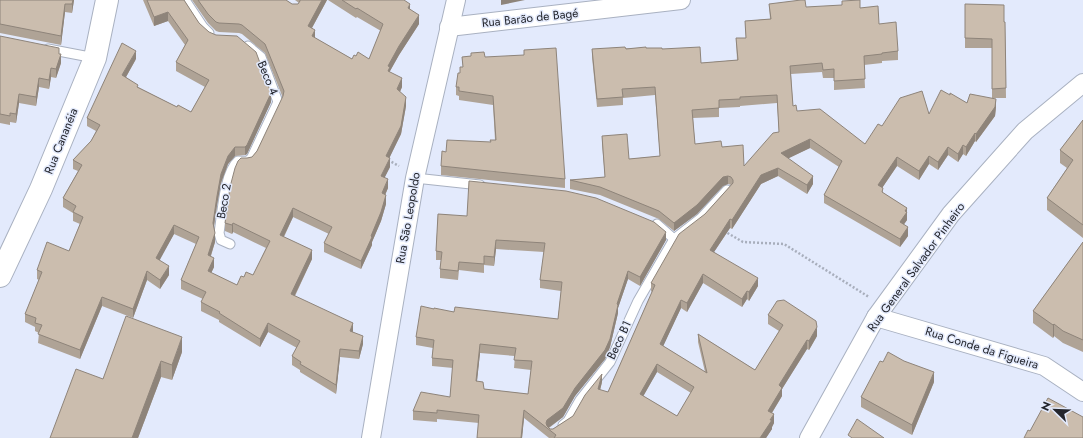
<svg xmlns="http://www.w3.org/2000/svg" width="1083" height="438" font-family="Jost,sans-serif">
	<rect width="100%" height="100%" fill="#e3eafc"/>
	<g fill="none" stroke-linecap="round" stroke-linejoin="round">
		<g stroke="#a9b1c1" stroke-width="11">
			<g id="lane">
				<path d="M 185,0 L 203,27 L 209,33"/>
				<path d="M 48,49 L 95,58"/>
				<path d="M 415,178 L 480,185"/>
				<path d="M 657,224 L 674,239 L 701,218 L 727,190"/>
				<path d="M 230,244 L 221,240 L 219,233 C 222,215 224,173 238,161 C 244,161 248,163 252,157 L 278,102 L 261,57 L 248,46"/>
				<path d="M 563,425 L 568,421 L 580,400 L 610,362 L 638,301 L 674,239"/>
			</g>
		</g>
		<g stroke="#a9b1c1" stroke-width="20">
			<g id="street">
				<path d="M 449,27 L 681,0"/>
				<path d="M 876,317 L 1044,366 L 1083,392"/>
				<path d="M 371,438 L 415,178 L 456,0"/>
				<path d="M 809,438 L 876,317 L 951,214 L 1025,131 L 1083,83"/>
			</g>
		</g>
		<g stroke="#a9b1c1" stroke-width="24">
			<path id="secondary" d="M 0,276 L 41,189 L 95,58 L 107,0"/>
		</g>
		<g stroke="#a8aebc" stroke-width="2.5" stroke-dasharray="2 2" stroke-linecap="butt">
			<path d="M 388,160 L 399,166"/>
			<path d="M 724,231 L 743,242 L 784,244 L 869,297"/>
		</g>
		<use href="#lane" stroke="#fff" stroke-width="9"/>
		<use href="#street" stroke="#fff" stroke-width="18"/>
		<use href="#secondary" stroke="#fff" stroke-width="22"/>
	</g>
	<g fill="#afa396" fill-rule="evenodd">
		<path d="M 0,0 L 74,0 L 72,13 L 65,12 L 61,45 L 0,33 Z"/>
		<path d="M 143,0 L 184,0 L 199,23 L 271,102 L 247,154 L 245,155 L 235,156 L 228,164 L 221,183 L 217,205 L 214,227 L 215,242 L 211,256 L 214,267 L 211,273 L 237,285 L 244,277 L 253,275 L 266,248 L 233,232 L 232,234 L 225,231 L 225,223 L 247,158 L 252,157 L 257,151 L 283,98 L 265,53 L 242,34 L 239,33 L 219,32 L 216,31 L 208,23 L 192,0 L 286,0 L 292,4 L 298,4 L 299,3 L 295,0 L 327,0 L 312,28 L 315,38 L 352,59 L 356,56 L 369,59 L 381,31 L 357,17 L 356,18 L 328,0 L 404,0 L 419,24 L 399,55 L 390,71 L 390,73 L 402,87 L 400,92 L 406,106 L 401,134 L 389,158 L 390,167 L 384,178 L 388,188 L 385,195 L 386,204 L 381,221 L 372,242 L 372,245 L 361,269 L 324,252 L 324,243 L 329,234 L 293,217 L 284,237 L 312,259 L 295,296 L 353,332 L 363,344 L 359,359 L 340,357 L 336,394 L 300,372 L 300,370 L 292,365 L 292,356 L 297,348 L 268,332 L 260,347 L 219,322 L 219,320 L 201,311 L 201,302 L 203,299 L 181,289 L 181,280 L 196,244 L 174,234 L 159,260 L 169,275 L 160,289 L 147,280 L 133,318 L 102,306 L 80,359 L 38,343 L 39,333 L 35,331 L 35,327 L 25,322 L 25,314 L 39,280 L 37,279 L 37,270 L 69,251 L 80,224 L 73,221 L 73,213 L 63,207 L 63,198 L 78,171 L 73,169 L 73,160 L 91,141 L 96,131 L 87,126 L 87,118 L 136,59 L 126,77 L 138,87 L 177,107 L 191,112 L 205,87 L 176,71 L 176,62 L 185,45 L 168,21 L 154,26 Z"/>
		<path d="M 769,4 L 806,7 L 860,8 L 879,24 L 898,51 L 898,60 L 882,61 L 882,63 L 864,65 L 865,88 L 834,90 L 834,78 L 823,78 L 822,72 L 791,74 L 793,106 L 797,111 L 865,144 L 882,126 L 929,114 L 950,95 L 967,103 L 992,98 L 992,48 L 965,48 L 965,4 L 1004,22 L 1005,22 L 1006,98 L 993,98 L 996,107 L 995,116 L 976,142 L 975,141 L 966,156 L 963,154 L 958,162 L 948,155 L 938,170 L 929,164 L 919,180 L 897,166 L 882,188 L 883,193 L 907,208 L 907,220 L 904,224 L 908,236 L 900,247 L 824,203 L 824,195 L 839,167 L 810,148 L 788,158 L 813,184 L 807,194 L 778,176 L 761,184 L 732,229 L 730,228 L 714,252 L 758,286 L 749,301 L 747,299 L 742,307 L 703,283 L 687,312 L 681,308 L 663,346 L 705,372 L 698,342 L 698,334 L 755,370 L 779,331 L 768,324 L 768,315 L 817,336 L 809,350 L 807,349 L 782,389 L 782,396 L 772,413 L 774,423 L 772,427 L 772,429 L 766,438 L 549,438 L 524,418 L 522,438 L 477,438 L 479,423 L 437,419 L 437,422 L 413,420 L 413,411 L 450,397 L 453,368 L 432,366 L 432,358 L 433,348 L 416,345 L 416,337 L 434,309 L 454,312 L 558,319 L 561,291 L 540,288 L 540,280 L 544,252 L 496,249 L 494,266 L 484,265 L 484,273 L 459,270 L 458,280 L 440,278 L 440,269 L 441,260 L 436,260 L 436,251 L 438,214 L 666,240 L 640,286 L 628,279 L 618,308 L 618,313 L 610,347 L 605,359 L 575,396 L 563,417 L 549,428 L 550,429 L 553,429 L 573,416 L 602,382 L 600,390 L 608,392 L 652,292 L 651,291 L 651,283 L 705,214 L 731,185 L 728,184 L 723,186 L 697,214 L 674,231 L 659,219 L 600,195 L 570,189 L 570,180 L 605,177 L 602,144 L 602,136 L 629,159 L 660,156 L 655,95 L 623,98 L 623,105 L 597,107 L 592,57 L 592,49 L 646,48 L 662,49 L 701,63 L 737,60 L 736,38 L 746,38 L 745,21 L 770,19 ZM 777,103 L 779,132 L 744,166 L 722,147 L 695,144 L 693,118 L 719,117 L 719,108 L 740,107 L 740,106 ZM 480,353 L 515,356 L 514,368 L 531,370 L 528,394 L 484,389 L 477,381 ZM 657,372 L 691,393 L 677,416 L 643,396 Z"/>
		<path d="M 0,36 L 59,54 L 61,63 L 56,78 L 51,77 L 49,89 L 39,87 L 36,106 L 19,103 L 16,123 L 10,122 L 10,125 L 0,123 Z"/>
		<path d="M 471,56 L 485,57 L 565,179 L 565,188 L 441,175 L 441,166 L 446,152 L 490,142 L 495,140 L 493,105 L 459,100 L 459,96 L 456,95 L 456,87 L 460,73 L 460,67 L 463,67 L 462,57 Z"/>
		<path d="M 1083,120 L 1083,238 L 1047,210 L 1047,198 L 1067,168 L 1060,163 L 1060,150 Z"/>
		<path d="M 1083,242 L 1083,352 L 1063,343 L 1054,336 L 1053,338 L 1033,323 L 1033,311 Z"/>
		<path d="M 182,352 L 172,380 L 161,377 L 138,438 L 50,438 L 103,379 Z"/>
		<path d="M 934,382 L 912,435 L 861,407 L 861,397 Z"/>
	</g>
	<g fill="#8e847a">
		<path d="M 73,0 L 74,0 L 72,13 L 72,4 Z"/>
		<path d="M 322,0 L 327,0 L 308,35 L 308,26 Z"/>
		<path d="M 501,0 L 525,0 L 501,5 Z"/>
		<path d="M 65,4 L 65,12 L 61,45 L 61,36 Z"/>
		<path d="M 410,4 L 410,13 L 408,8 Z"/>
		<path d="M 168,12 L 168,21 L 154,26 L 154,17 Z"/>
		<path d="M 419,15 L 419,24 L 399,55 L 390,71 L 390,76 L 388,75 L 388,66 L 399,46 Z"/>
		<path d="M 315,30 L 315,39 L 312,36 Z"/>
		<path d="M 59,48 L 59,57 L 61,54 L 61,63 L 56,78 L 56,69 Z"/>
		<path d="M 136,51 L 136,59 L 122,84 L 122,75 Z"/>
		<path d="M 51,68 L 51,77 L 49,89 L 49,80 Z"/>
		<path d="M 39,78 L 39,87 L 36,106 L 36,97 Z"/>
		<path d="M 402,78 L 402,87 L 397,98 L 397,89 Z"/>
		<path d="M 271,93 L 271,102 L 247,154 L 245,155 L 245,147 Z"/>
		<path d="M 19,94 L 19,103 L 16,123 L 16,114 Z"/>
		<path d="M 406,97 L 406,106 L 401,134 L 386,165 L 386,156 Z"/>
		<path d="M 996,99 L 996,107 L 995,116 L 976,142 L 976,134 Z"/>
		<path d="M 975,133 L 975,141 L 966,156 L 966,147 Z"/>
		<path d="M 810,139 L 810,148 L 781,162 L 781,153 Z"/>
		<path d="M 963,145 L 963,154 L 958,162 L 958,154 Z"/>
		<path d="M 235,147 L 235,156 L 228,164 L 221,183 L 217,205 L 213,232 L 213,223 L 217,196 L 221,174 L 228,156 Z"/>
		<path d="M 948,147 L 948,155 L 938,170 L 938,162 Z"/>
		<path d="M 929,156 L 929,164 L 919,180 L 919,171 Z"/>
		<path d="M 897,157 L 897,166 L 878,194 L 878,185 Z"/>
		<path d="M 390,158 L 390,167 L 381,185 L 381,176 Z"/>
		<path d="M 778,168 L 778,176 L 761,184 L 732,229 L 732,220 L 761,175 Z"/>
		<path d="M 728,176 L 728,184 L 723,186 L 697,214 L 674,231 L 674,223 L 723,177 Z"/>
		<path d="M 813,176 L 813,184 L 807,194 L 807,185 Z"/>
		<path d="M 388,179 L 388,188 L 382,202 L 382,193 Z"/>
		<path d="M 386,195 L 386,204 L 381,221 L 372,242 L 372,245 L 361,269 L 361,261 L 371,236 Z"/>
		<path d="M 293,208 L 293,217 L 280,244 L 280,235 Z"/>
		<path d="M 907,208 L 907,220 L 900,230 L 900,222 Z"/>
		<path d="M 730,219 L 730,228 L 710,258 L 710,250 Z"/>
		<path d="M 233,223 L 233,232 L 232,234 L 232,225 Z"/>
		<path d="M 174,225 L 174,234 L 156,267 L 156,258 Z"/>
		<path d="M 908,227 L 908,236 L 900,247 L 900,239 Z"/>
		<path d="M 666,232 L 666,240 L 640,286 L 640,277 Z"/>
		<path d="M 215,233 L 215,242 L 208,264 L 208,255 Z"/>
		<path d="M 496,240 L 496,249 L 494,266 L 494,257 Z"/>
		<path d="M 312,250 L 312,259 L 291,303 L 291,294 Z"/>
		<path d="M 214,258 L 214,267 L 208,280 L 208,271 Z"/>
		<path d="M 169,266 L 169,275 L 160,289 L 160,280 Z"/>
		<path d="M 147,271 L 147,280 L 133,318 L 133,309 Z"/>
		<path d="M 628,271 L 628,279 L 618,308 L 618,313 L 610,347 L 605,359 L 575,396 L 563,417 L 548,428 L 546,423 L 547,420 L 617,304 Z"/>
		<path d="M 703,274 L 703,283 L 687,312 L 687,303 Z"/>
		<path d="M 758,278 L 758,286 L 749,301 L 749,292 Z"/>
		<path d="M 747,291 L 747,299 L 742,307 L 742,299 Z"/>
		<path d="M 102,297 L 102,306 L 80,359 L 80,350 Z"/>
		<path d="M 681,300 L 681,308 L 660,353 L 660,344 Z"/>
		<path d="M 268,323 L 268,332 L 260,347 L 260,339 Z"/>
		<path d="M 353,323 L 353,332 L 350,331 Z"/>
		<path d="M 1054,324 L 1054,336 L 1053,338 L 1053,325 Z"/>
		<path d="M 817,327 L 817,336 L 809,350 L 809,341 Z"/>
		<path d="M 363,336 L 363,344 L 359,359 L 359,351 Z"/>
		<path d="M 182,337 L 182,352 L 172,380 L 172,365 Z"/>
		<path d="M 807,340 L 807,349 L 782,389 L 782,396 L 768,419 L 768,411 L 779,385 Z"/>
		<path d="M 480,344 L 480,353 L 476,390 L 476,381 Z"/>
		<path d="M 340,349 L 340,357 L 336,394 L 336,385 Z"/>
		<path d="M 161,361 L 161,377 L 138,438 L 132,438 Z"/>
		<path d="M 657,364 L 657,372 L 640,402 L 640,394 Z"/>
		<path d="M 934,372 L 934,382 L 912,435 L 912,425 Z"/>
		<path d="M 602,374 L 602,382 L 598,398 L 598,389 Z"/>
		<path d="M 524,410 L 524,418 L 522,438 L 521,438 Z"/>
		<path d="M 774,414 L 774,423 L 772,427 L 772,429 L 766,438 L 760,438 Z"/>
	</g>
	<g fill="#cbbdae" stroke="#8e847a" fill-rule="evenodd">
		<path d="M 0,0 L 73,0 L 72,4 L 65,4 L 61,36 L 0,24 Z"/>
		<path d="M 147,0 L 184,0 L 199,23 L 209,32 L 216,35 L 237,36 L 256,52 L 271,93 L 247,145 L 245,147 L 235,147 L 228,156 L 221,174 L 217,196 L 213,223 L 215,233 L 208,255 L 214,258 L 208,271 L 237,285 L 241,276 L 244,277 L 246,272 L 253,275 L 270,241 L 233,223 L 232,225 L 225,223 L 230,187 L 235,168 L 238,161 L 241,158 L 247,158 L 252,157 L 257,151 L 283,96 L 284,91 L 265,44 L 242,25 L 239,24 L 219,23 L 216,22 L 208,14 L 198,0 L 286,0 L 292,4 L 298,4 L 300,1 L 300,0 L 322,0 L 308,26 L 315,30 L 312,36 L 352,59 L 354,55 L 356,56 L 358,52 L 369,59 L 383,24 L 357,8 L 356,9 L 342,0 L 404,0 L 410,4 L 408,8 L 419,15 L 399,46 L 388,66 L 390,67 L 388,71 L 402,78 L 397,89 L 406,97 L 401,126 L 386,156 L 390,158 L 381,176 L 388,179 L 382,193 L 386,195 L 381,212 L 371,236 L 372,237 L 361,261 L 324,243 L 332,227 L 293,208 L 280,235 L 312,250 L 291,294 L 353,323 L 350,331 L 363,336 L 359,351 L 340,349 L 336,385 L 300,364 L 301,362 L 292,356 L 300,341 L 268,323 L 260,339 L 219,313 L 220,312 L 201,302 L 206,292 L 181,280 L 199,237 L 174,225 L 156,258 L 169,266 L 160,280 L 147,271 L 133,309 L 102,297 L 80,350 L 38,334 L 42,325 L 35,323 L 36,318 L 25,314 L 42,272 L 37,270 L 47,242 L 69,251 L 83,217 L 73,212 L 76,206 L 63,198 L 82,165 L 73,160 L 91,141 L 100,125 L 87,118 L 122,43 L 136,51 L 122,75 L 138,85 L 137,87 L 177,107 L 178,105 L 191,112 L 209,80 L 176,62 L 188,40 L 168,12 L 154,17 Z"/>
		<path d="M 801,0 L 805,0 L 806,7 L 842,5 L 842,1 L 860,0 L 860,8 L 878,6 L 879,24 L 896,22 L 898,51 L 882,53 L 882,54 L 864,56 L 865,79 L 834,81 L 834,69 L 823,70 L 822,63 L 790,66 L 793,106 L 796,105 L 797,111 L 820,109 L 865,144 L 878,124 L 882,126 L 900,98 L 922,91 L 929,114 L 941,90 L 950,95 L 950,93 L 967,103 L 970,94 L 996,99 L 995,107 L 976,134 L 975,133 L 966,147 L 963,145 L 958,154 L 948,147 L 938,162 L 929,156 L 919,171 L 897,157 L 878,185 L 883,188 L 882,192 L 907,208 L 905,211 L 907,212 L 900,222 L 908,227 L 900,239 L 824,195 L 842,161 L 810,139 L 781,153 L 813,176 L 807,185 L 778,168 L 761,175 L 732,220 L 730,219 L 710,250 L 758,278 L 749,292 L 747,291 L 742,299 L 703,274 L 687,303 L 681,300 L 660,344 L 707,373 L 698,334 L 755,370 L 783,325 L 768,315 L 777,301 L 784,300 L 816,321 L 817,327 L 809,341 L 807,340 L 779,385 L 782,388 L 768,411 L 774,414 L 770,420 L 772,420 L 760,438 L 554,438 L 556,435 L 524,410 L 521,438 L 477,438 L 479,415 L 437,410 L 437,413 L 413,411 L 421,392 L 450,397 L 453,360 L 432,358 L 434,340 L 416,337 L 421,306 L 434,309 L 434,308 L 454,312 L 455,307 L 558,319 L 562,282 L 540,280 L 545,243 L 496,240 L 494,257 L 484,256 L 484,264 L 459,262 L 458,271 L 440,269 L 442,252 L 436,251 L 438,214 L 467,216 L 469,181 L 566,191 L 596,198 L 654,222 L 666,232 L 640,277 L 628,271 L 617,304 L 618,305 L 610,339 L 605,350 L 575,388 L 563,408 L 547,420 L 546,423 L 547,426 L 550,429 L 553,429 L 573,416 L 585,395 L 602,374 L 598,389 L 608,392 L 655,285 L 651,283 L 679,234 L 705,214 L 733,183 L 733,180 L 731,177 L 728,176 L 723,177 L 697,205 L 674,223 L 659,211 L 600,187 L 570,180 L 605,177 L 602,136 L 627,134 L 629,159 L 660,156 L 655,87 L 622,89 L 623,97 L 597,99 L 592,49 L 625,47 L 626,49 L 646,47 L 646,48 L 662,48 L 662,49 L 700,47 L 701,63 L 738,60 L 736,38 L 746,38 L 745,21 L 771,19 L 769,4 ZM 777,95 L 779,132 L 773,133 L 744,166 L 743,145 L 722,147 L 721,141 L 695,144 L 692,110 L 719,108 L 719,100 L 740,99 L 740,97 ZM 480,344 L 516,348 L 514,360 L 532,361 L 528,394 L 484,389 L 483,382 L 476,381 ZM 657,364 L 694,387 L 677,416 L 640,394 Z"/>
		<path d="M 965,4 L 1004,5 L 1004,22 L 1005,22 L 1006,88 L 992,89 L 992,39 L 965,38 Z"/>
		<path d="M 0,36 L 59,48 L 59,54 L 61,54 L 56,69 L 51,68 L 49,80 L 39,78 L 36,97 L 19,94 L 16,114 L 10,113 L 10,116 L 0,114 Z"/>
		<path d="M 556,48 L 565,179 L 441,166 L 442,151 L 446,152 L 447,140 L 491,142 L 490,140 L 496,140 L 493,96 L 459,91 L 459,87 L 456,87 L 458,73 L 460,73 L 460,67 L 463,67 L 462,57 L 471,56 L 471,53 L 484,52 L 485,57 L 524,55 L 524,50 Z"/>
		<path d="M 1083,120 L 1083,225 L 1047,198 L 1073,160 L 1060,150 Z"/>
		<path d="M 1083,242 L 1083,340 L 1063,331 L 1054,324 L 1053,325 L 1033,311 Z"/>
		<path d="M 126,316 L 182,337 L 172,365 L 161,361 L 132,438 L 50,438 L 76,369 L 103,379 Z"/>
		<path d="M 888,352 L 904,361 L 934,372 L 912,425 L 861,397 L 880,361 L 883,362 Z"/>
		<path d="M 1048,398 L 1083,417 L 1083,438 L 1024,438 L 1028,430 L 1030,431 Z"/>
		<path d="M 857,419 L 884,438 L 852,438 L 848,435 Z"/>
	</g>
	<g text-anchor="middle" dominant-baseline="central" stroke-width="3" stroke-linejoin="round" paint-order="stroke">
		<g font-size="12" fill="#24262d" stroke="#e3eafc">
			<text transform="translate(530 18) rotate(-6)">Rua Barão de Bagé</text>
			<text transform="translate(268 78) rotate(67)">Beco 4</text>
			<text transform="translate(61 141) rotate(-68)">Rua Cananéia</text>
			<text transform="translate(224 201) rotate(-80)">Beco 2</text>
			<text transform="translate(408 218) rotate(-80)">Rua São Leopoldo</text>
			<text transform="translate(916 267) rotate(-54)">Rua General Salvador Pinheiro</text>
			<text transform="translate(619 340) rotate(-65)">Beco B1</text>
			<text transform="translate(982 348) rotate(17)">Rua Conde da Figueira</text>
		</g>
	</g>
	<g transform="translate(1055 410) rotate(293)" stroke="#e3eafc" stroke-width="3" paint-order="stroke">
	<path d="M0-3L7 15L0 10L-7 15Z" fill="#24262d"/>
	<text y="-6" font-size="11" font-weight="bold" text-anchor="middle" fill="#24262d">N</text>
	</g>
</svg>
